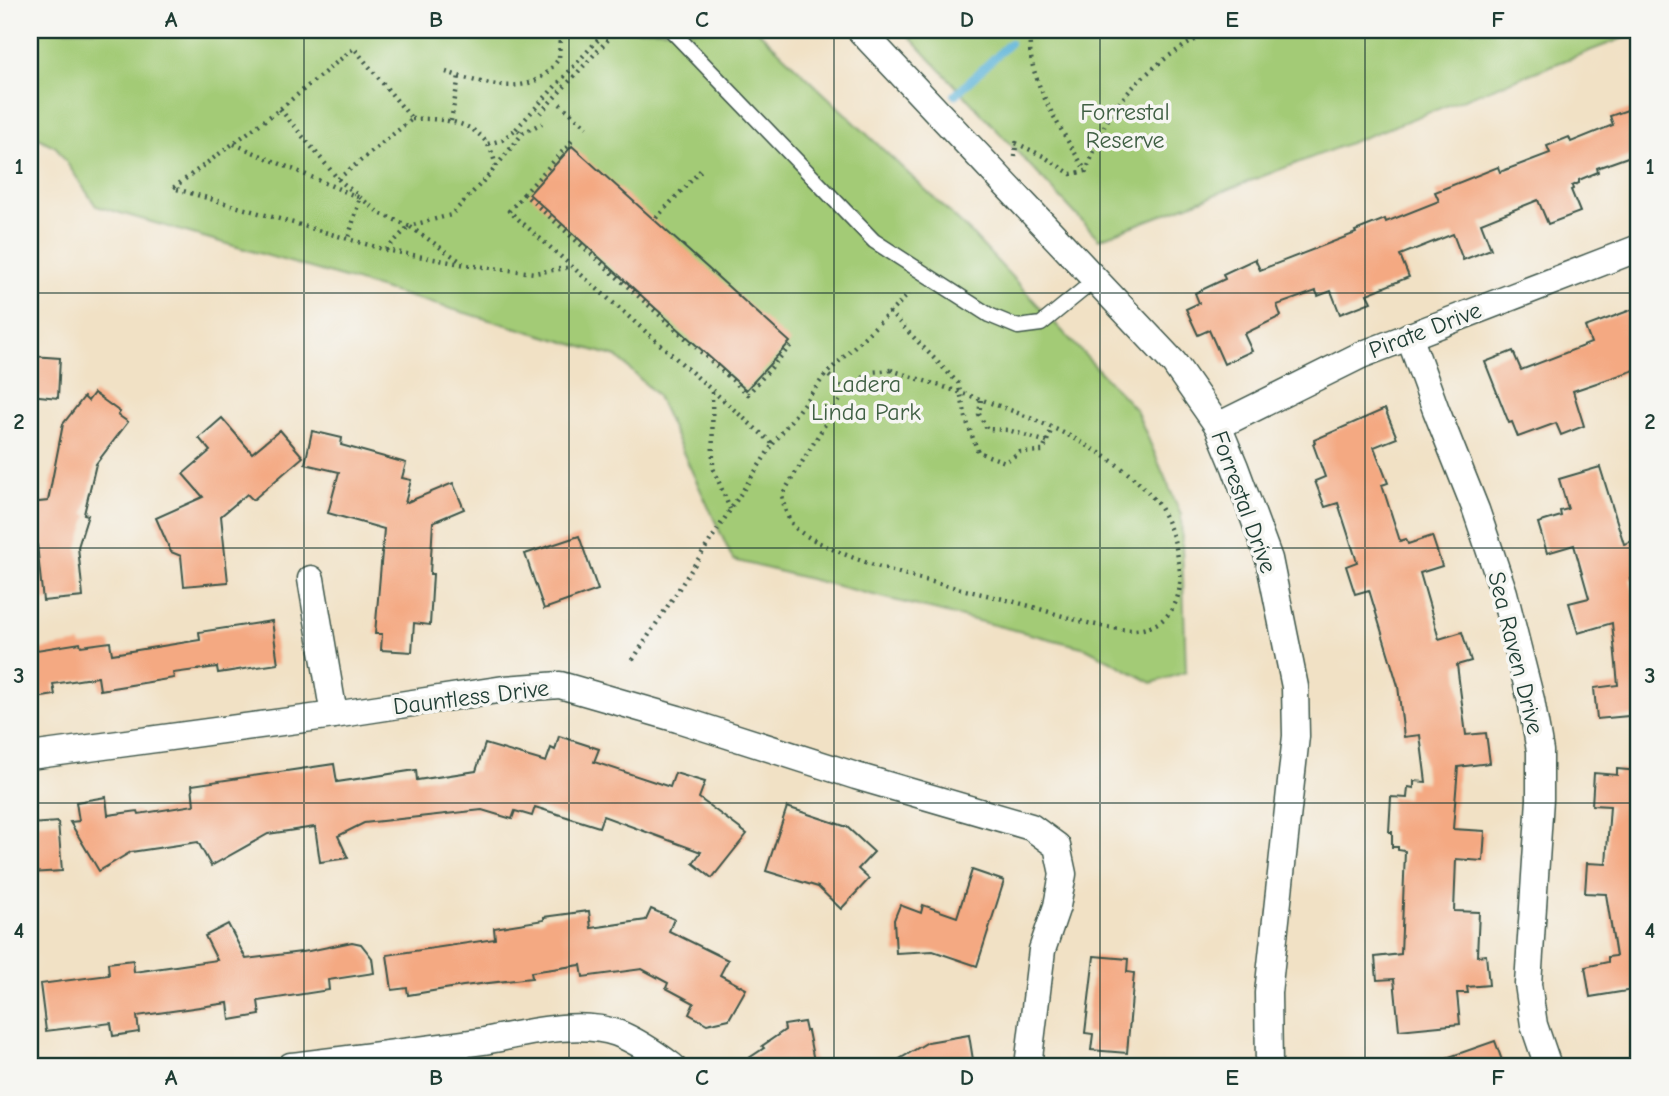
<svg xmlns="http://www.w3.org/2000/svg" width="1669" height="1096" font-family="'Comic Neue',sans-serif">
	<rect width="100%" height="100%" fill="#f6f6f2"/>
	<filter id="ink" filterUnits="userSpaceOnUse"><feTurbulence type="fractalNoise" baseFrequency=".0143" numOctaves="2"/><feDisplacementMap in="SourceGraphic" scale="14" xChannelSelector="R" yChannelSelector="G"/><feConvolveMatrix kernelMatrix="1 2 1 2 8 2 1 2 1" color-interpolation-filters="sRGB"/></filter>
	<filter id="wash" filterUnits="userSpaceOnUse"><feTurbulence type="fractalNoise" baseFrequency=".00686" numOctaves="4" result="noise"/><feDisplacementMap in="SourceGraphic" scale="28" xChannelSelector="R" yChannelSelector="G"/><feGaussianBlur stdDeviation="1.57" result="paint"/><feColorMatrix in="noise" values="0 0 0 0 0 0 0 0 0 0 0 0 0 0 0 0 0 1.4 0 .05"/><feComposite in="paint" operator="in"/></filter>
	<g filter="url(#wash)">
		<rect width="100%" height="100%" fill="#f1e1c5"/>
		<g fill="#a3cb76" stroke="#618455" stroke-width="2">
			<path d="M 30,30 L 757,30 L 969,231 L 1136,410 L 1181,515 L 1186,672 L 1152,683 L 1086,648 L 733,560 L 656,394 L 617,357 L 96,206 L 56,147 L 30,134 Z"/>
			<path d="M 903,30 L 1639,30 L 1639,32 L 1099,239 Z"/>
		</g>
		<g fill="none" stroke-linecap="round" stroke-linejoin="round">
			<path stroke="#5cb4d9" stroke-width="8" d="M 955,95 L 1010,43"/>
		</g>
		<g id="blocks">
			<g fill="#f4a982">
				<path d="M 1639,106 L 1639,153 L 1597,168 L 1598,172 L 1579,180 L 1579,183 L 1572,186 L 1573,189 L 1571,190 L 1580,212 L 1548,224 L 1538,200 L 1481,223 L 1491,249 L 1463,260 L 1453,234 L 1400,255 L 1409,277 L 1367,294 L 1371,302 L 1340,314 L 1331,291 L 1318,296 L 1316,291 L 1277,305 L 1281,316 L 1244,334 L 1252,351 L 1224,364 L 1209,330 L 1198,335 L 1186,309 L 1199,303 L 1195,293 L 1225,279 L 1223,274 L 1255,259 L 1260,270 L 1356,233 L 1355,231 L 1385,219 L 1386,222 L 1439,201 L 1435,192 L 1498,167 L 1500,172 L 1550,153 L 1547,146 L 1569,137 L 1571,142 L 1613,125 L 1610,116 Z"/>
				<path d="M 572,146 L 790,342 L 746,390 L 529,194 Z"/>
				<path d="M 1639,307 L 1639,353 L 1633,356 L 1638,369 L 1573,391 L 1584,426 L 1561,435 L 1556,423 L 1518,437 L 1512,422 L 1509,423 L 1485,362 L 1513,351 L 1521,370 L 1591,343 L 1585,327 Z"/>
				<path d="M 32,356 L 60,358 L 58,398 L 30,395 L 30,360 L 32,360 Z"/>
				<path d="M 94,393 L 120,412 L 118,415 L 128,422 L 96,464 L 84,514 L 88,515 L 78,547 L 83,597 L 43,601 L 36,535 L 30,535 L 30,503 L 48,501 L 63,424 L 84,397 L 88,401 Z"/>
				<path d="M 1385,409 L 1397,438 L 1374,447 L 1388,483 L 1382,485 L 1400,541 L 1406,539 L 1408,544 L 1432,536 L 1442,566 L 1420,573 L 1439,639 L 1462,632 L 1471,661 L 1457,665 L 1466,735 L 1486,733 L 1490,763 L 1458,767 L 1453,829 L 1485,831 L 1483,861 L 1456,859 L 1454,911 L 1479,912 L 1477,956 L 1486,955 L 1489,985 L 1467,987 L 1468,993 L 1457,993 L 1460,1024 L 1399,1030 L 1394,979 L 1377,980 L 1375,957 L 1401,954 L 1405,851 L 1398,850 L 1398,847 L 1392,847 L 1392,832 L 1389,832 L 1391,797 L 1407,798 L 1408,787 L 1414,788 L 1414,781 L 1426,782 L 1420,735 L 1404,737 L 1398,686 L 1369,590 L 1355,594 L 1346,566 L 1357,562 L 1338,503 L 1325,507 L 1315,481 L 1325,477 L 1313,444 L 1315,443 L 1314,440 Z"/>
				<path d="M 222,418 L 252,453 L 280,430 L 303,457 L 253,500 L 247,494 L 221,516 L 228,582 L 184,586 L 181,556 L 171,552 L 156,518 L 203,497 L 183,474 L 210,451 L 199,438 Z"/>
				<path d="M 312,431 L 342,438 L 341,445 L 406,463 L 402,478 L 411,480 L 405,503 L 453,483 L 464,509 L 433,522 L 430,574 L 433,574 L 430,625 L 414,623 L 412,652 L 381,650 L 382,634 L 375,634 L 384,529 L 328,513 L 339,472 L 305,464 Z"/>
				<path d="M 1600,467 L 1624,544 L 1633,541 L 1639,562 L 1639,577 L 1630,579 L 1639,612 L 1639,715 L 1597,719 L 1594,688 L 1618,685 L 1612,623 L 1578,633 L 1569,603 L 1589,598 L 1574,545 L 1547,553 L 1538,523 L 1561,516 L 1560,511 L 1568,509 L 1559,479 Z"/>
				<path d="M 579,536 L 598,590 L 544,609 L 525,554 Z"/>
				<path d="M 272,621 L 278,664 L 218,673 L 217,667 L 173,673 L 174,678 L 100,690 L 98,677 L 53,684 L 55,695 L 30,699 L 30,651 L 80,643 L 81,646 L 110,642 L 112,654 L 200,640 L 199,632 Z"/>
				<path d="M 559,736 L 599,749 L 594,762 L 670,787 L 675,773 L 705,782 L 699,798 L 747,834 L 712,878 L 693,863 L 701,852 L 603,816 L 599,827 L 535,807 L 532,816 L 515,811 L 512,819 L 482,810 L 364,823 L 338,836 L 348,858 L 320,862 L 315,827 L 268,834 L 211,866 L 198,842 L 131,852 L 99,871 L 70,822 L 79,821 L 76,802 L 106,797 L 108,815 L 138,811 L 139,814 L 194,805 L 192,785 L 334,764 L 337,782 L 416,770 L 417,780 L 476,771 L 485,744 L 546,762 L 551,748 L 555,750 Z"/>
				<path d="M 1617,769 L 1639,771 L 1639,989 L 1590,997 L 1585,967 L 1608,962 L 1608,957 L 1616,956 L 1606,894 L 1585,893 L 1587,863 L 1606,864 L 1610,806 L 1592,805 L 1594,773 L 1617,775 Z"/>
				<path d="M 787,807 L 847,827 L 874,852 L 858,869 L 869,879 L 841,909 L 818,887 L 766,871 Z"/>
				<path d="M 58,822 L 62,871 L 30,873 L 30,824 Z"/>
				<path d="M 972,870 L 1004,881 L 977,966 L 933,951 L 896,953 L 894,920 L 900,905 L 921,913 L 923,905 L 957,917 Z"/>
				<path d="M 651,909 L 674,919 L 669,931 L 728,960 L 720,975 L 746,989 L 729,1019 L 707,1024 L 689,1014 L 694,1003 L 666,988 L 668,983 L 642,969 L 583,977 L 581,965 L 531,972 L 532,978 L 463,986 L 408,995 L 407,988 L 392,990 L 387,955 L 495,939 L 494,928 L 544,920 L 544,917 L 589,911 L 591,928 L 646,920 Z"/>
				<path d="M 228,924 L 246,959 L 309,951 L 352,942 L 361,944 L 372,958 L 374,973 L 328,980 L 329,990 L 258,1001 L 260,1015 L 230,1020 L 228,1003 L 137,1016 L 139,1032 L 113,1036 L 111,1023 L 46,1031 L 40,984 L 109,975 L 108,963 L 133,960 L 134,972 L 217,960 L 205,936 Z"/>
				<path d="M 1094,956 L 1128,959 L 1127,972 L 1134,973 L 1127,1053 L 1091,1050 L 1093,1034 L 1085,1033 Z"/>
				<path d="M 804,1022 L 806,1031 L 808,1031 L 815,1066 L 737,1066 L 764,1048 L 762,1046 L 785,1030 L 784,1025 Z"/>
				<path d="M 969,1035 L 974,1066 L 888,1066 L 928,1042 Z"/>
				<path d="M 1495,1041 L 1504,1066 L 1432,1066 L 1432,1063 Z"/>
			</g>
		</g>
	</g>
	<g filter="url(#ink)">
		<use href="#blocks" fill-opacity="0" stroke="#3e564a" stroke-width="2"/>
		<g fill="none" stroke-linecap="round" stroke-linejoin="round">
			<g stroke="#3e564a" stroke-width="17">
				<path id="service" d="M 671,30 L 874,241 L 989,315 L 1018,327 L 1041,324 L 1095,280"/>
			</g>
			<g stroke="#3e564a" stroke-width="29">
				<g id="minor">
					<path d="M 860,30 L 1174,363 L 1218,426 L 1235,467 L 1269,559 L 1295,687 L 1296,736 L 1268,993 L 1269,1066"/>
					<path d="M 1409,336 L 1436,410 L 1476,510 L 1504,593 L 1531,700 L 1540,751 L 1540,799 L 1528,984 L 1534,1025 L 1548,1066"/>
					<path d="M 1218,426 L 1361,355 L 1639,248"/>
					<path d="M 311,579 L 334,715"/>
					<path d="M 30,756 L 334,715 L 504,689 L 560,685 L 678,719 L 856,776 L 1031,827 L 1057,846 L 1063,874 L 1057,906 L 1042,950 L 1028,1066"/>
					<path d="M 291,1066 C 355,1058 420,1050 484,1041 C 524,1034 576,1019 617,1033 C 637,1041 656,1054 672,1066"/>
				</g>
			</g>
			<g stroke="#3e564a" stroke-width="4.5" stroke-dasharray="2 5" stroke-linecap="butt">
				<path d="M 1031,30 C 1022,74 1064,133 1085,170"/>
				<path d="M 446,72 C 474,81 518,96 544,75 C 550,71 554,64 559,59 L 560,36 L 557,30"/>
				<path d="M 560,104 L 587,127"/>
				<path d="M 280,109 L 338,179 L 412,119 L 354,48 L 280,109 L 173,188 L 386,250 L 466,265 L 535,273 L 572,267"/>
				<path d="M 540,113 L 617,30"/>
				<path d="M 412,119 C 438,118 473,120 488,145 C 492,151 494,159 496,166"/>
				<path d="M 451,121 L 459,76"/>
				<path d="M 516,129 L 607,30"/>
				<path d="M 572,141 L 524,194 L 748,394 L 793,343"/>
				<path d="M 234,144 L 360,198 L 348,239"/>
				<path d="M 488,144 L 502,140 L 516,129 L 522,134"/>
				<path d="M 1015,157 L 1016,143 L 1043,156 L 1071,174 L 1086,171 C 1094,153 1100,132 1110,116 C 1135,78 1174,48 1215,30"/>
				<path d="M 338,179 L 379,213 L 409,226 L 451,215 L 490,174 L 523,133 L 542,123"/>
				<path d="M 524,194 L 509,211 L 773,444 L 632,661"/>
				<path d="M 656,218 L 703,168"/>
				<path d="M 683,246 L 685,244"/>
				<path d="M 386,250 L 409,226 L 463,263"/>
				<path d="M 889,312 L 958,383 L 967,422 L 978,452 L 1005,462 L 1020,452 L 1043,451 L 1052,428"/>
				<path d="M 891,370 C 972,397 1087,427 1147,491 C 1168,513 1177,543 1180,572 C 1182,593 1174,616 1154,625 C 1149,628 1139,630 1134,630 C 1094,629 1054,612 1015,602 C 948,585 865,570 805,535 C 789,526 785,512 782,495 L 846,390 L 871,372 Z"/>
				<path d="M 829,376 L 846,390"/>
				<path d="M 712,392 L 713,468 L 730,509"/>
				<path d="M 981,400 L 979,414 L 987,429 L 1008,430 L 1047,442"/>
				<path d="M 773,444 L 826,374 L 909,294"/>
			</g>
			<use href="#service" stroke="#fff" stroke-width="14"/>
			<use href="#minor" stroke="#fff" stroke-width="26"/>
		</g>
	</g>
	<path fill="none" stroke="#1f3d34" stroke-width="2" stroke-opacity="0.55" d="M 304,30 L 304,1066M 569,30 L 569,1066M 834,30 L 834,1066M 1100,30 L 1100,1066M 1365,30 L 1365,1066M 30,293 L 1639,293M 30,548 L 1639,548M 30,803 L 1639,803"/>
	<g text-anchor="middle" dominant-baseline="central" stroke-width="7" stroke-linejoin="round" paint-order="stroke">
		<g font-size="24" fill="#406044" stroke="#f6f6f2">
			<text x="1125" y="112">Forrestal<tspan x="1125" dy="28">Reserve</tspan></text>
			<text x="866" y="384">Ladera<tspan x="866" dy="28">Linda Park</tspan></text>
		</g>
		<g font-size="24" fill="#1f3d34" stroke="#f6f6f2">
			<text transform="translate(1425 330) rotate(-21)">Pirate Drive</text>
			<text transform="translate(1244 502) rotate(70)">Forrestal Drive</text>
			<text transform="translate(1516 653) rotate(76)">Sea Raven Drive</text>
			<text transform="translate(471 697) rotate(-7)">Dauntless Drive</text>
		</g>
	</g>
	<rect width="1669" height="1096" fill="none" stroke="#f6f6f2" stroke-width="77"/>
	<rect x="38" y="38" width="1592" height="1020" fill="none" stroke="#1f3d34" stroke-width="2.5"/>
	<g font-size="23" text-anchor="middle" font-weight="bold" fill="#1f3d34">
		<text x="171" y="27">A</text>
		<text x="436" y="27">B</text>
		<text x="702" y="27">C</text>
		<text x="967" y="27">D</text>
		<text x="1232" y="27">E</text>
		<text x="1498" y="27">F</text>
		<text x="19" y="174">1</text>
		<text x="1650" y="174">1</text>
		<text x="19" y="429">2</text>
		<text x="1650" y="429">2</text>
		<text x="19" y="683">3</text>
		<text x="1650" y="683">3</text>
		<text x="19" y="938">4</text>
		<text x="1650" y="938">4</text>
		<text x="171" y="1085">A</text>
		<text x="436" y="1085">B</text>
		<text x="702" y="1085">C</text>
		<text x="967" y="1085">D</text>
		<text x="1232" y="1085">E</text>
		<text x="1498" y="1085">F</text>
	</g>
</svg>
